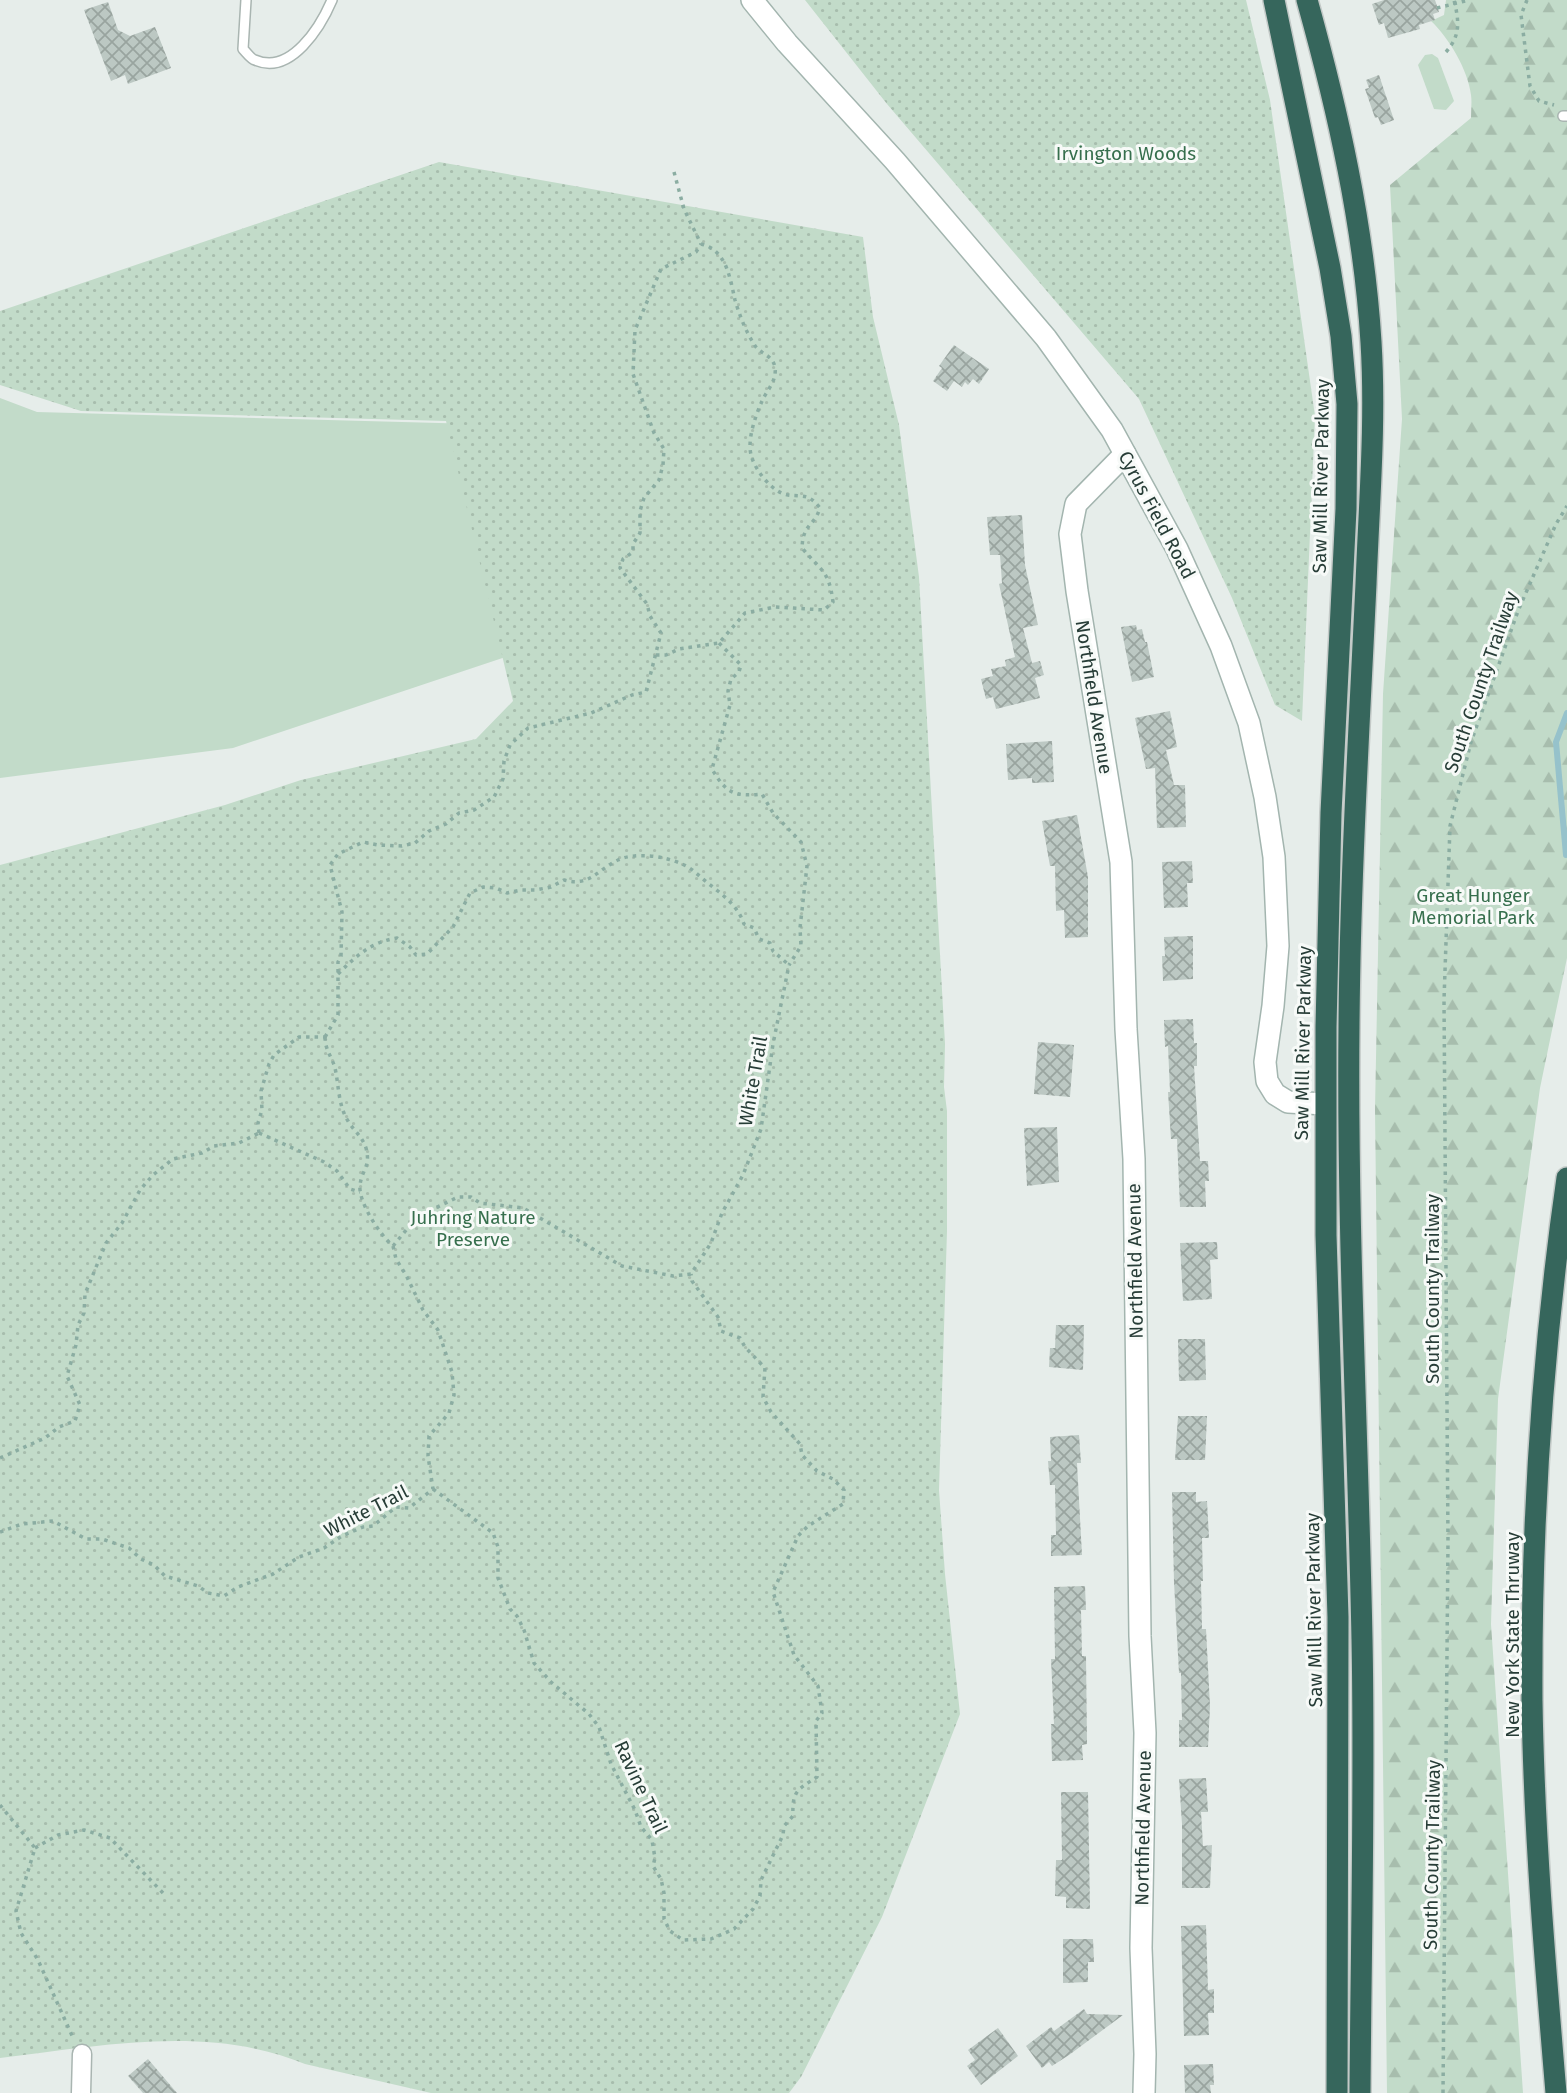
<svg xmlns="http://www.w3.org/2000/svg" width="1567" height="2093" font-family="'Fira Sans',sans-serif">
	<defs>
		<pattern id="forest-firs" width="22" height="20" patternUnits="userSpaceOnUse" patternTransform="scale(1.75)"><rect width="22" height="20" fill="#c2dbc9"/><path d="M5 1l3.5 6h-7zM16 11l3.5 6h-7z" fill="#a7bdad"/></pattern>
		<pattern id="park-dots" width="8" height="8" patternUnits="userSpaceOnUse" patternTransform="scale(1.75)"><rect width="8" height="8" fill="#c2dbc9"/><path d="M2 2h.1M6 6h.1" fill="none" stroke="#a7bdad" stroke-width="1.8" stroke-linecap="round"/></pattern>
		<pattern id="building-cross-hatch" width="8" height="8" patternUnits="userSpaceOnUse" patternTransform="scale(1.75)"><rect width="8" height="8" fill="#bcc8c3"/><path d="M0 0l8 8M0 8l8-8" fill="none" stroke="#99a49f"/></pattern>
	</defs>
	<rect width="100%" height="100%" fill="#e6edea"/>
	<g fill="#c2dbc9">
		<path d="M 1432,54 L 1438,58 L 1454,101 L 1446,110 L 1434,109 L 1418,65 L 1425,55 Z"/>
		<path d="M 0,398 L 37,412 L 476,424 L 577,633 L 233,748 L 0,778 Z"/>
	</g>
	<path fill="url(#forest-firs)" d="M 1446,0 L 1567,0 L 1567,958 L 1540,1088 L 1498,1399 L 1491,1624 L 1523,2093 L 1387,2093 L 1375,1110 L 1383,694 L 1402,419 L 1390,185 L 1471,118 C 1471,110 1472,102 1471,95 C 1468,70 1449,38 1431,21 L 1444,15 Z"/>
	<g fill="url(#park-dots)">
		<path d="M 805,0 L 1246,0 L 1270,100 L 1315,416 L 1302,721 L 1275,705 L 1232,598 L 1139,399 L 887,104 Z"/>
		<path d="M 439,162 L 863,237 L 873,317 L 899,425 L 919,577 L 945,1044 L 944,1087 L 947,1111 L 947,1231 L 939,1490 L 945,1574 L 960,1714 L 882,1917 L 801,2077 L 789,2093 L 431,2093 L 305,2064 C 208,2024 101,2046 0,2058 L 0,865 L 225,805 L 301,780 L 476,739 L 513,701 L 446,421 L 81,411 L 0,385 L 0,311 Z"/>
	</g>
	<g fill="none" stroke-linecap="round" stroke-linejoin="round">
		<path stroke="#96c2cb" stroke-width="6" d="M 1566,855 L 1556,742 L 1567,713"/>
	</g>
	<g fill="url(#building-cross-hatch)">
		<path d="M 1384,0 L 1435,0 L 1439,12 L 1433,14 L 1435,20 L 1419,25 L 1420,29 L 1388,38 L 1384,23 L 1379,25 L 1372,4 Z"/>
		<path d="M 108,2 L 118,30 L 130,36 L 155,27 L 171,68 L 128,84 L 125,75 L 111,81 L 84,10 Z"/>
		<path d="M 1379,75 L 1394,120 L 1381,125 L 1378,117 L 1375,118 L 1365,89 L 1369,88 L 1366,80 Z"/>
		<path d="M 954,345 L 989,369 L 979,384 L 973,379 L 968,385 L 965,382 L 962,387 L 954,381 L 947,391 L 933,381 L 942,368 L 939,366 Z"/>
		<path d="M 1022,515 L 1025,565 L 1038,625 L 1023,628 L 1032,663 L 1040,661 L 1044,675 L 1035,678 L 1040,698 L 996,709 L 993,697 L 986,699 L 981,679 L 993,676 L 991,669 L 1006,666 L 1005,660 L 1015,657 L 999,584 L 1002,583 L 1000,555 L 990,555 L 987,517 Z"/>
		<path d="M 1136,625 L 1137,630 L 1142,629 L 1145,642 L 1147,642 L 1154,677 L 1132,682 L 1121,627 Z"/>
		<path d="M 1170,711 L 1177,747 L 1166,750 L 1174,785 L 1185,785 L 1186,827 L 1157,828 L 1155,768 L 1146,769 L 1135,718 Z"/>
		<path d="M 1052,741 L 1054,782 L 1032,783 L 1032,778 L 1008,780 L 1006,744 Z"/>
		<path d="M 1077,815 L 1088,877 L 1088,937 L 1065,938 L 1064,910 L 1056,911 L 1055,866 L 1050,866 L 1042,821 Z"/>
		<path d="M 1192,861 L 1193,883 L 1187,883 L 1188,907 L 1164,908 L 1162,862 Z"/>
		<path d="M 1193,936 L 1193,979 L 1163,981 L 1162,956 L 1165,956 L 1164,937 Z"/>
		<path d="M 1193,1019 L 1194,1043 L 1197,1043 L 1197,1066 L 1194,1066 L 1200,1161 L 1208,1161 L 1209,1181 L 1205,1181 L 1206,1207 L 1180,1207 L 1177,1139 L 1171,1139 L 1168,1092 L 1170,1092 L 1168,1046 L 1165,1047 L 1164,1020 Z"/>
		<path d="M 1038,1042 L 1074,1045 L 1070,1097 L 1034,1094 Z"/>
		<path d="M 1057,1127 L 1059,1182 L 1027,1186 L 1024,1128 Z"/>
		<path d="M 1217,1242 L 1218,1259 L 1210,1260 L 1212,1299 L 1183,1301 L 1180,1243 Z"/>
		<path d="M 1056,1325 L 1084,1325 L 1083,1370 L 1049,1367 L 1050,1348 L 1055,1348 Z"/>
		<path d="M 1178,1339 L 1205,1339 L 1206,1380 L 1179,1381 Z"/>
		<path d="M 1178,1416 L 1207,1416 L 1205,1460 L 1175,1460 Z"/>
		<path d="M 1079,1435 L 1081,1463 L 1077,1463 L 1082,1555 L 1051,1556 L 1051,1535 L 1056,1535 L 1055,1485 L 1050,1485 L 1048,1461 L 1051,1461 L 1050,1437 Z"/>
		<path d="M 1172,1492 L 1196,1492 L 1196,1502 L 1207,1501 L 1209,1538 L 1202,1538 L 1203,1581 L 1201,1581 L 1202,1629 L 1206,1629 L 1210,1706 L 1208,1747 L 1179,1747 L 1179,1720 L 1182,1720 L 1181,1673 L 1179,1673 L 1174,1582 Z"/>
		<path d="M 1085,1586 L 1086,1610 L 1081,1610 L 1082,1656 L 1086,1656 L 1087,1744 L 1082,1745 L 1083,1760 L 1052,1761 L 1051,1724 L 1054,1724 L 1051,1659 L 1055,1659 L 1054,1587 Z"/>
		<path d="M 1206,1778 L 1208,1812 L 1201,1812 L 1203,1846 L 1212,1845 L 1210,1888 L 1182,1888 L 1182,1824 L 1179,1779 Z"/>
		<path d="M 1061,1792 L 1088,1792 L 1090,1909 L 1066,1908 L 1066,1897 L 1055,1896 L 1056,1860 L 1062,1860 Z"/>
		<path d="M 1206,1925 L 1208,1990 L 1214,1989 L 1214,2013 L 1208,2013 L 1209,2035 L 1184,2036 L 1181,1926 Z"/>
		<path d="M 1063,1939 L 1093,1939 L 1094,1962 L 1088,1962 L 1088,1982 L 1063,1983 Z"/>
		<path d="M 1084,2009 L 1087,2014 L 1123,2015 L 1069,2055 L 1052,2066 L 1049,2062 L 1042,2068 L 1026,2046 L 1051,2027 L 1054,2031 Z"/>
		<path d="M 998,2028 L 1018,2056 L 981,2085 L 967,2066 L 975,2060 L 968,2050 Z"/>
		<path d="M 148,2059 L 177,2093 L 143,2093 L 128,2076 Z"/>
		<path d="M 1213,2064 L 1214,2085 L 1210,2085 L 1211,2093 L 1185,2093 L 1184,2065 Z"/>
	</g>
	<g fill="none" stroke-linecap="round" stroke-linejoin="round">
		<g stroke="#a9b5b1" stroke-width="12">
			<g id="lane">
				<path d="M 246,0 L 243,49 C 246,52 251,59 255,60 C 291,76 321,26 332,0"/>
				<path d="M 1563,116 L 1567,116"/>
			</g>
		</g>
		<g stroke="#a9b5b1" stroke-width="21">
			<path id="street" d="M 81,2093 L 82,2054"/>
		</g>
		<g stroke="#a3b5af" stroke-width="24">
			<g id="secondary">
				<path d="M 752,0 L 787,43 L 895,161 L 1046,338 L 1112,430 L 1177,549 L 1221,646 L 1249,723 L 1265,797 L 1274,857 L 1278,946 L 1273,1006 L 1265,1062 L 1267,1081 L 1275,1094 L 1288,1102 L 1325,1104"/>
				<path d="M 1125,454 L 1076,504 L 1070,534 L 1077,591 L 1121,862 L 1126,1029 L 1134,1159 L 1140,1636 L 1145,1733 L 1141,1948 L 1145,2054 L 1144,2093"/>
			</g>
		</g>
		<g stroke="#c3c9c7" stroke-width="24">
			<g id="highway">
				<path d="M 1274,0 L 1330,268 L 1341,336 L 1347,404 L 1346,509 L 1331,813 L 1326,1027 L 1326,1235 L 1338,1617 L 1337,2093"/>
				<path d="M 1307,0 C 1338,111 1364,227 1371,342 C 1376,422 1369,504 1366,584 C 1359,732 1350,880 1349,1027 C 1347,1232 1358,1435 1362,1639 C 1365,1790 1361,1942 1360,2093"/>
				<path d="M 1556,2093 C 1545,1963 1534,1832 1532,1701 C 1531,1526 1542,1351 1567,1178"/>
			</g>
		</g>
		<g stroke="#8bada2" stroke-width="3.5" stroke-dasharray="3.5 5" stroke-linecap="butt">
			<path d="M 1527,0 L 1521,15 L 1530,86 L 1539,101 L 1554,105"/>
			<path d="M 1437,8 L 1469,0"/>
			<path d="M 1446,52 C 1461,35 1459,21 1454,0"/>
			<path d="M 674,172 L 684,209 L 701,244"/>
			<path d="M 719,643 L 741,665 L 739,672 L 731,679 L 728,691 L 730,705 L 712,769 C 726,793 734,797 762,794 L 773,813 L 801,842 L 807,866 L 800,928 L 801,946 L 789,965"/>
			<path d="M 656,655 L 666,655 L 679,649 L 719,643 L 745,613 L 775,607 L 824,610 L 833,602 C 829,570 821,571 802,548 C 803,523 814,527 820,508 C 808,493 804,497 788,495 C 773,493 756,471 752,458 C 746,442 755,417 762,401 C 767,390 777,381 775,367 C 772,354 759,354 754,344 C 746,332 739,314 735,300 C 730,279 727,250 701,244"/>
			<path d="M 338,974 C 356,956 371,942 397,938 L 410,947 L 416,955 L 427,954 L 453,927 L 470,893 L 483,887 L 496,888 L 507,893 L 521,890 L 536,890 L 551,887 L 564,880 C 590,887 597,870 618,860 C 635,852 665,856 682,864 C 692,868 700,877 709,884 C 723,895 738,906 744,924 L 754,928 L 759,939 L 770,943 L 773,951 L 789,965"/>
			<path d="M 325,1037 L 338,1015 L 338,962 L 341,956 L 342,912 L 330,865 L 338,854 L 363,842 L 378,845 L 402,846 L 415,843 L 429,831 L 446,824 L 459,813 L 474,810 L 494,797 L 503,779 L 504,761 L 510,745 L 528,728 L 591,713 L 632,695 L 646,692 L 661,633 L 650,616 L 647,604 L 620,568 L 623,559 L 633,552 L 633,544 L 640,533 L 640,511 L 644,498 L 659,480 L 663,465 L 664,449 L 654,433 L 633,374 L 635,330 L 661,269 L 696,252 L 701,244"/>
			<path d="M 325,1037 C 325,1050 332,1057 335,1068 C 339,1086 338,1105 348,1121 C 354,1131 362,1136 366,1148 C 371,1167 362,1169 360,1185 C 358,1202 380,1235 393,1246"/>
			<path d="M 259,1133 L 258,1123 L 262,1110 L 261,1091 L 269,1064 L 274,1055 L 299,1037 L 325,1037"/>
			<path d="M 259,1133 L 324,1162 L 337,1171 L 350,1189 L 360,1192"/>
			<path d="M 393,1246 L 417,1217 L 458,1197 L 471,1197 L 480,1203 L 523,1208 L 622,1266 L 673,1276 L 691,1274 L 711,1243 L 722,1213 L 743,1175 L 761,1129 L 773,1044 L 789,965"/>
			<path d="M 393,1246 L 396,1259 L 406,1275 L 423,1310 L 438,1330 L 452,1372 L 454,1395 L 449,1413 L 429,1436 L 428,1456 L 433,1489"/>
			<path d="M 0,1458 L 45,1438 L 59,1427 L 75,1421 L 80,1405 L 67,1376 L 76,1345 L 78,1325 L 84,1313 L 85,1294 L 106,1243 L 122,1223 L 140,1190 L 153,1175 L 173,1159 L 202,1153 L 214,1146 L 239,1143 L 259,1133"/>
			<path d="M 433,1489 L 493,1533 L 498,1547 L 498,1578 L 510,1609 L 517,1616 L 524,1630 L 534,1663 L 551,1682 L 589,1714 L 599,1727 L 611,1764 L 635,1810 L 641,1827 L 652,1840 L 655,1858 L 653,1866 L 661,1879 L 664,1893 L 664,1919 L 670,1931 L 683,1940 L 711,1939 L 734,1929 L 753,1909 L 760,1896 L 761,1880 L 783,1835 L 784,1826 L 793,1816 C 792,1791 797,1790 817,1777 L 816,1721 L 822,1713 L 818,1686 L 794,1655 L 773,1592 L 798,1536 L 808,1526 L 843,1504 L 844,1490 L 833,1479 L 817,1471 L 802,1455 L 800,1444 L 771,1412 L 763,1397 L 765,1368 L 745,1347 L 740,1338 L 721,1331 L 718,1317 L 692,1281 L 691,1274"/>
			<path d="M 0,1532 L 22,1524 L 53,1521 L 86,1539 L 102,1539 L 129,1548 L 141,1559 L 154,1565 L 165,1576 L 198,1586 L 208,1593 L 224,1596 L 238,1587 L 273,1574 L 299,1557 L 324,1548 L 342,1536 L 363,1527 L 373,1526 L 396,1507 L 409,1508 L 433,1489"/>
			<path d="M 0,1805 L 35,1848 L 16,1911 L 21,1933 L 38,1960 L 74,2040"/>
			<path d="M 35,1848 L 58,1835 L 84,1830 L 110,1838 L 163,1893"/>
			<path d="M 1443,2093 L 1448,1542 L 1444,1000 L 1450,826 L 1471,742 L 1518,611 L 1556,524 L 1567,506"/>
		</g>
		<use href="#lane" stroke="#fff" stroke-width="9"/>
		<use href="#street" stroke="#fff" stroke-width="18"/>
		<use href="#secondary" stroke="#fff" stroke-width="21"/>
		<use href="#highway" stroke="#36665c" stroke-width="21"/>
	</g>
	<g text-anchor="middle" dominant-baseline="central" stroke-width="6" stroke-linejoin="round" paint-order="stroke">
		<g font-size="19" fill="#366f4d" stroke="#f7faf8">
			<text x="1126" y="153">Irvington Woods</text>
			<text x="1473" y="895">Great Hunger<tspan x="1473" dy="22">Memorial Park</tspan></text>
			<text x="473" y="1217">Juhring Nature<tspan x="473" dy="22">Preserve</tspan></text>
		</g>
		<g font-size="19" fill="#273d37" stroke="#f7faf8">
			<text transform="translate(1321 476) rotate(-89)">Saw Mill River Parkway</text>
			<text transform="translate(1157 515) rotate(62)">Cyrus Field Road</text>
			<text transform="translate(1481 682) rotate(-71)">South County Trailway</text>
			<text transform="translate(1094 697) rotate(81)">Northfield Avenue</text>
			<text transform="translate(1303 1043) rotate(-89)">Saw Mill River Parkway</text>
			<text transform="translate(753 1081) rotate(-80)">White Trail</text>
			<text transform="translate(1135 1261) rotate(-91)">Northfield Avenue</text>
			<text transform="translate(1432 1289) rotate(-90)">South County Trailway</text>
			<text transform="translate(366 1511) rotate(-27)">White Trail</text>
			<text transform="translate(1314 1610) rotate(-91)">Saw Mill River Parkway</text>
			<text transform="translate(1512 1635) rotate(-90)">New York State Thruway</text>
			<text transform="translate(641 1787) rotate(65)">Ravine Trail</text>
			<text transform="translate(1143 1828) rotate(-89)">Northfield Avenue</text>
			<text transform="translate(1432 1855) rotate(-89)">South County Trailway</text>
		</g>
	</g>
</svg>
